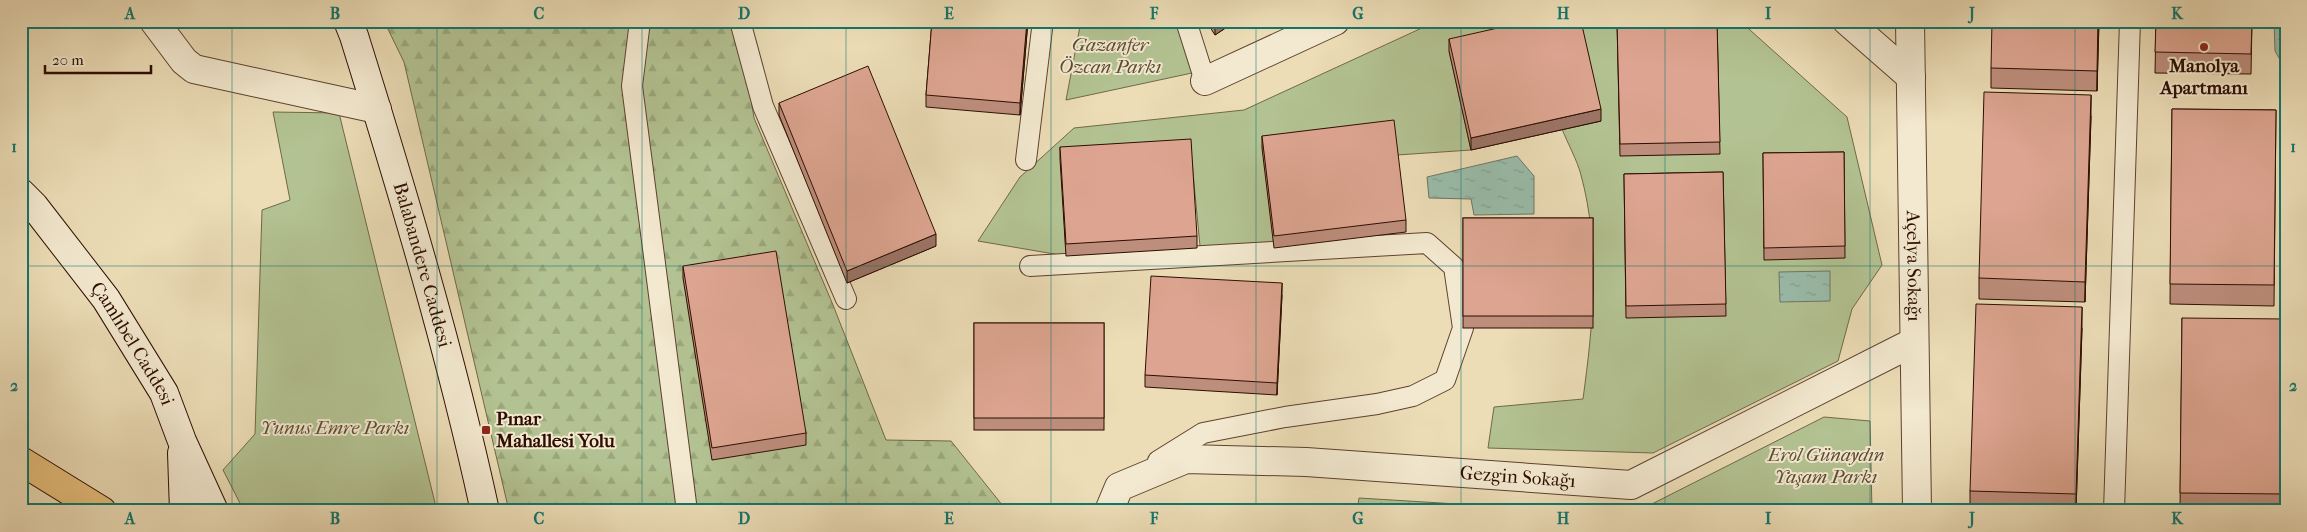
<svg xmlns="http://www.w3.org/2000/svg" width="2307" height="532" font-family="'IM FELL French Canon',serif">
	<defs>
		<pattern id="forest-firs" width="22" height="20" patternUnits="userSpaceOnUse" patternTransform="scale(1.25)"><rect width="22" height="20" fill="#b3c292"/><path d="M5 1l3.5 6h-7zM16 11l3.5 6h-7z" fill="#9aa67c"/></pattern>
		<pattern id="water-ripples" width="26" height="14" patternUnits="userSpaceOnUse" patternTransform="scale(1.25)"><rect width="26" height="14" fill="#99bcaa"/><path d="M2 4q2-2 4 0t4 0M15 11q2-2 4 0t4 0" fill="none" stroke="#84a090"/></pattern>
	</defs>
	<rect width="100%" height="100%" fill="#ecddb7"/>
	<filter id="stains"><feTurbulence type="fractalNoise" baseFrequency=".004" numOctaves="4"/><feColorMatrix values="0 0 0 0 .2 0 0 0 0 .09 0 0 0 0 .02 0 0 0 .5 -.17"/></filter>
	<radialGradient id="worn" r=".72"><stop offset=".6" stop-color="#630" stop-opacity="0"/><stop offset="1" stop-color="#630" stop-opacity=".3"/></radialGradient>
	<g fill="#b3c292" stroke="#706849">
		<path d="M 1081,21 L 1178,21 L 1206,70 L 1066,100 Z"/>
		<path d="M 1437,21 L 1740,21 L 1847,117 L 1882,265 L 1852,309 L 1838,361 L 1653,453 L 1488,448 L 1494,407 L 1583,399 C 1593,325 1601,249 1581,175 C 1577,160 1568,144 1562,129 L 1600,121 L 1449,51 L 1471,150 L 1397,155 L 1274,248 L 1200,246 L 1191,152 L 1061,159 L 1066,256 L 978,241 L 1020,177 L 1074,128 L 1244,110 Z"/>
		<path d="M 273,112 L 339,113 L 437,511 L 244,511 L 223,470 L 255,434 L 262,210 L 290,200 Z"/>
		<path d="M 1824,417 L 1870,421 L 1872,511 L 1541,511 L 1539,509 L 1640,510 Z"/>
	</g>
	<g fill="url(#forest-firs)" stroke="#706849">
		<path d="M 384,21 L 739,21 L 754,118 L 833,305 L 886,440 L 951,441 L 1007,511 L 509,511 L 404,62 Z"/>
		<path d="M 1359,498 L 1539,509 L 1541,511 L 1357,511 Z"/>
	</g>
	<g fill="url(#water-ripples)" stroke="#6e7666">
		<path d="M 2274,21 L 2286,21 L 2286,63 L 2282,63 L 2275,51 Z"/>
		<path d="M 1517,156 L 1534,176 L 1534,214 L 1474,215 L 1471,199 L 1429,198 L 1427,177 Z"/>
		<path d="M 1830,271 L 1830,301 L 1780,302 L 1779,272 Z"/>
	</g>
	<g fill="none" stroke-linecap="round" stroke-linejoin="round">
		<g stroke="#5d412e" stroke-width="22">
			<g id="lane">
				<path d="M 640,21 L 632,86 L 687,511"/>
				<path d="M 740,21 L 763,106 L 846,299"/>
				<path d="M 1186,21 L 1205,81"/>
				<path d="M 1026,160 L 1043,21"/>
				<path d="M 1030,266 L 1427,243 L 1454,267 L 1463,328 L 1445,380 L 1413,396 L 1377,404 L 1285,417 L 1203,433 L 1158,461"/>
				<path d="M 2114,511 L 2130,21"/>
			</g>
		</g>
		<g stroke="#5d412e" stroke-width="30">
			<g id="street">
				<path d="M 154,21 L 184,61 L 194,69 L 377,109"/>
				<path d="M 1847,21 L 1911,77"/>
				<path id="s1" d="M 1910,21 L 1917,511"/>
				<path d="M 1205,81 L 1335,21"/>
				<path id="s2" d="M 1109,511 L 1119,487 L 1186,459 L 1306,462 L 1631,485 L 1914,342"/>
			</g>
		</g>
		<g stroke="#2d0d00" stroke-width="30">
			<g id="secondary">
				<path id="s3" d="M 348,21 L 354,36 C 403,193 450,350 485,511"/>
				<path id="s4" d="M 21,193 L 34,206 L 106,299 L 164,393 L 182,441 L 214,511"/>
				<path d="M 182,453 L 184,511"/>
			</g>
		</g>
		<g stroke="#2d0d00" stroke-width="30">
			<path id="primary" d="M 21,461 L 102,511"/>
		</g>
		<use href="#lane" stroke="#f3e9d0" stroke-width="20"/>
		<use href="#street" stroke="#f3e9d0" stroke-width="28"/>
		<use href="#secondary" stroke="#f3e9d0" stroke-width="28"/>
		<use href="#primary" stroke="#e6be7c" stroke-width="28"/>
	</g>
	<g fill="#be8e7d" stroke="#2d0d00">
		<path d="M 932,21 L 1028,21 L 1020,115 L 926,107 L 926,95 Z"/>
		<path d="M 1206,21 L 1236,21 L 1215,35 Z"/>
		<path d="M 1617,21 L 1717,21 L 1720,154 L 1620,156 Z"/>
		<path d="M 2099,21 L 2097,91 L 1991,88 L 1991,68 Z"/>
		<path d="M 2156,21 L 2252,21 L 2251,74 L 2155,73 Z"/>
		<path d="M 1449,39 L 1601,121 L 1471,150 L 1449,51 Z"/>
		<path d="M 779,103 L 936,246 L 847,283 L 779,115 Z"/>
		<path d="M 2172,109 L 2276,110 L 2274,306 L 2170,304 Z"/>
		<path d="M 2091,116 L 2085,302 L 1979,299 L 1979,278 Z"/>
		<path d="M 1262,136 L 1406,220 L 1406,232 L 1274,248 L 1262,148 Z"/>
		<path d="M 1060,147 L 1197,236 L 1197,248 L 1066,256 L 1060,159 Z"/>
		<path d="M 1844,152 L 1845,258 L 1764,260 L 1763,153 Z"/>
		<path d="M 1723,172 L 1726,316 L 1626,318 L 1624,174 Z"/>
		<rect x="1463" y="218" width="130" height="110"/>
		<path d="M 683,266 L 806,433 L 806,445 L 712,460 L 683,278 Z"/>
		<path d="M 1282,295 L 1277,395 L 1145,387 L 1145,375 Z"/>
		<path d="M 2182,318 L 2286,362 L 2284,511 L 2180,511 Z"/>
		<rect x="974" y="323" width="130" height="107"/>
		<path d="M 2082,328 L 2076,511 L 1970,511 L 1970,491 Z"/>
	</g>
	<g fill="#9b7466" stroke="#2d0d00">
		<path d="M 1027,21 L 1028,21 L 1020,115 L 1020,103 Z"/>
		<path d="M 1217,21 L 1236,21 L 1215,35 L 1215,23 Z"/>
		<path d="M 2098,21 L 2099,21 L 2097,91 L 2097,71 Z"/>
		<path d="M 2091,95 L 2091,116 L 2085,302 L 2085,282 Z"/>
		<path d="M 1601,109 L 1601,121 L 1471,150 L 1471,138 Z"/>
		<path d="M 936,234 L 936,246 L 847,283 L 847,271 Z"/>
		<path d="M 1282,283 L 1282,295 L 1277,395 L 1277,383 Z"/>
		<path d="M 2082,307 L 2082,328 L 2076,511 L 2076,494 Z"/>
	</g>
	<g fill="#dda591" stroke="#2d0d00">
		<path d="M 932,21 L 1027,21 L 1020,103 L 926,95 Z"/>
		<path d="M 1529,21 L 1581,21 L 1601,109 L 1471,138 L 1449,39 Z"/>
		<path d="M 1617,21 L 1717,21 L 1720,142 L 1620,144 Z"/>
		<path d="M 1992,21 L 2098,21 L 2097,71 L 1991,68 Z"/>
		<path d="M 2156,21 L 2252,21 L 2251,54 L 2155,52 Z"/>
		<path d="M 868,66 L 936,234 L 847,271 L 779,103 Z"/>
		<path d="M 1984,92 L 2091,95 L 2085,282 L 1979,278 Z"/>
		<path d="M 2172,109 L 2276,110 L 2274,285 L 2170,284 Z"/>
		<path d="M 1394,120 L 1406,220 L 1274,236 L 1262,136 Z"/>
		<path d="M 1191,139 L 1197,236 L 1066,244 L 1060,147 Z"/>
		<path d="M 1844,152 L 1845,246 L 1764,248 L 1763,153 Z"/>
		<path d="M 1723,172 L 1726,304 L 1626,306 L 1624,174 Z"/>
		<rect x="1463" y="218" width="130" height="98"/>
		<path d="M 776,251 L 806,433 L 712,448 L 683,266 Z"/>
		<path d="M 1151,276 L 1282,283 L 1277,383 L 1145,375 Z"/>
		<path d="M 1976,304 L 2082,307 L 2076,494 L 1970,491 Z"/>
		<path d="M 2182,318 L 2286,319 L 2284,494 L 2180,493 Z"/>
		<rect x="974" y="323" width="130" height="95"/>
	</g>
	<path fill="none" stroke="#0f766e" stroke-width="1" stroke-opacity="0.55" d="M 232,21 L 232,511M 437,21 L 437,511M 642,21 L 642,511M 846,21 L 846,511M 1051,21 L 1051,511M 1256,21 L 1256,511M 1461,21 L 1461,511M 1665,21 L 1665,511M 1870,21 L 1870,511M 2075,21 L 2075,511M 21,266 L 2286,266"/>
	<g fill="#8f2418" stroke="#f3e9d0" stroke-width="2">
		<circle cx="2204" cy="47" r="5"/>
		<rect x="481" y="425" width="10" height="10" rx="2.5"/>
	</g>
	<g text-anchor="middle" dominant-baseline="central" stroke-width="4" stroke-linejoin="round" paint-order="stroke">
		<g font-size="19" font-style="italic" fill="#5c4c33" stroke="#f3e9d0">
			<text x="1110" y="45">Gazanfer<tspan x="1110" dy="22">Özcan Parkı</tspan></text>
			<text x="335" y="428">Yunus Emre Parkı</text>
			<text x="1826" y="455">Erol Günaydın<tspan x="1826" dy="22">Yaşam Parkı</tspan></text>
		</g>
		<g font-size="19" font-weight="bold" fill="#2d0d00" stroke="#f3e9d0">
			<text x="2204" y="66">Manolya<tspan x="2204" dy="22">Apartmanı</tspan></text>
			<text x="496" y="419" text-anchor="start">Pınar<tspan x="496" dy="22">Mahallesi Yolu</tspan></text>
		</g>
		<g font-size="19" fill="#2d0d00" stroke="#f3e9d0">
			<text stroke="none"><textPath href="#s3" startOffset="255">Balabandere Caddesi</textPath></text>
			<text stroke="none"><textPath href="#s1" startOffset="245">Açelya Sokağı</textPath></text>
			<text stroke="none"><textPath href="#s4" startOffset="188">Çamlıbel Caddesi</textPath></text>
			<text stroke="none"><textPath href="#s2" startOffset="431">Gezgin Sokağı</textPath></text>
		</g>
	</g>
	<rect width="2307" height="532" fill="none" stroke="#ecddb7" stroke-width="55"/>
	<path d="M45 65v8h106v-8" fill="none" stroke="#2d0d00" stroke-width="2.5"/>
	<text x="52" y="65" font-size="15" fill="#2d0d00" stroke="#f3e9d0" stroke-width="4" paint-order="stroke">20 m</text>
	<rect x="28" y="28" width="2252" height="476" fill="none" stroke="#0f766e" stroke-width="2"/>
	<g font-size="16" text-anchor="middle" font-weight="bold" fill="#0f766e">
		<text x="130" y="19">A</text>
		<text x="335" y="19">B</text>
		<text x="539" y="19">C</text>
		<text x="744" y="19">D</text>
		<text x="949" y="19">E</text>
		<text x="1154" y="19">F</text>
		<text x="1358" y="19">G</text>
		<text x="1563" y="19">H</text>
		<text x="1768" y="19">I</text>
		<text x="1972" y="19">J</text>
		<text x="2177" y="19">K</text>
		<text x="14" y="152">1</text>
		<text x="2293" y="152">1</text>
		<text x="14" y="391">2</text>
		<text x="2293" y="391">2</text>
		<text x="130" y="524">A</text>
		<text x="335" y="524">B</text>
		<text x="539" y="524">C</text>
		<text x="744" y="524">D</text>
		<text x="949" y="524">E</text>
		<text x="1154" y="524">F</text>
		<text x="1358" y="524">G</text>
		<text x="1563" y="524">H</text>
		<text x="1768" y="524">I</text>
		<text x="1972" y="524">J</text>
		<text x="2177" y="524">K</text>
	</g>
	<rect width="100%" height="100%" filter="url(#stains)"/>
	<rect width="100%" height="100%" fill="url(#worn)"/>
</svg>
